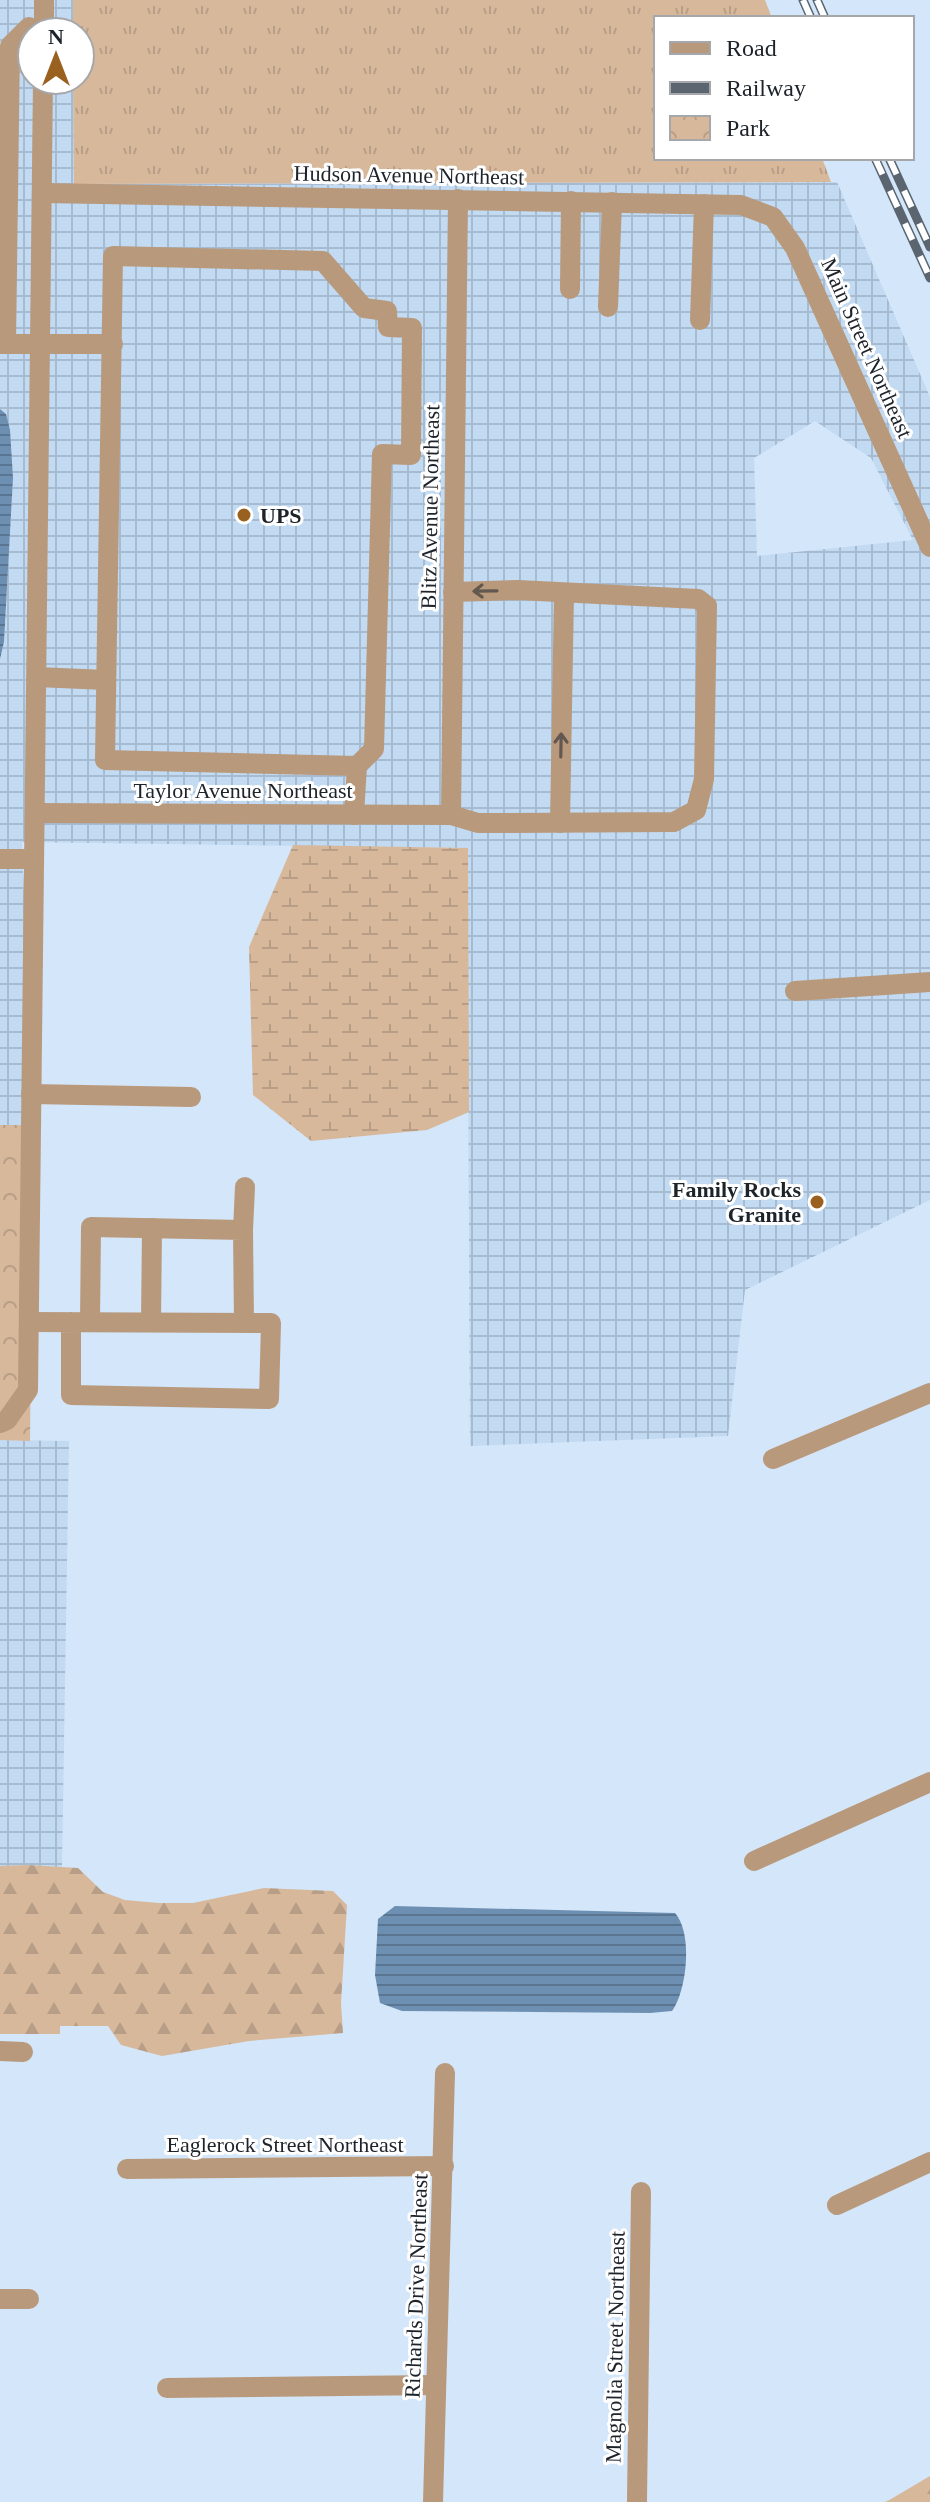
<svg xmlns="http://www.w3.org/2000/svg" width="930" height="2502" font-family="Georgia,serif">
	<defs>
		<pattern id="industrial-grid" width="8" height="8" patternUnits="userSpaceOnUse" patternTransform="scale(2)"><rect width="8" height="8" fill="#c2daf2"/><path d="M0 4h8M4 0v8" fill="none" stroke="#a6bbd0"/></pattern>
		<pattern id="grass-tufts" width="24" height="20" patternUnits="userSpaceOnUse" patternTransform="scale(2)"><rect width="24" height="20" fill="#d7b89b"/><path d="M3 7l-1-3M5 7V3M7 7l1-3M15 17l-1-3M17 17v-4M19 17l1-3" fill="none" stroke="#b89e86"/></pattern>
		<pattern id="forest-firs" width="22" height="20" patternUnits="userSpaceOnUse" patternTransform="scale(2)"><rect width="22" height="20" fill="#d7b89b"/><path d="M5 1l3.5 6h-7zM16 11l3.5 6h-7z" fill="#b89e86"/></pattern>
		<pattern id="wetland-marsh" width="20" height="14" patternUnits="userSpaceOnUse" patternTransform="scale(2)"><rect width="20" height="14" fill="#d7b89b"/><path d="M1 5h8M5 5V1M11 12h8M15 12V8" fill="none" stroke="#b89e86"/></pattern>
		<pattern id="park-crowns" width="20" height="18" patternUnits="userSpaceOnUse" patternTransform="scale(2)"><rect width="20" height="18" fill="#d7b89b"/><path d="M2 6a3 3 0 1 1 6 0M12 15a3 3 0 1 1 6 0" fill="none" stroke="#b89e86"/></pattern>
		<pattern id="water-rules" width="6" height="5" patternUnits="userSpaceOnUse" patternTransform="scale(2)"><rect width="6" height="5" fill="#6d90b2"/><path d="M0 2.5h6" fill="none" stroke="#597591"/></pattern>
	</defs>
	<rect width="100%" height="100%" fill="#d4e6f9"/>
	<g fill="url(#industrial-grid)" fill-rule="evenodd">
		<path d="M 0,0 L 73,0 L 73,32 L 32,32 L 32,80 L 73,80 L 75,184 L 837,182 L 930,397 L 930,1200 L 745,1290 L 728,1436 L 470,1446 L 467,848 L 22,842 L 33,1125 L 0,1125 L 0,659 L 4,642 L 13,478 L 6,414 L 0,409 ZM 815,421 L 871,458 L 913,540 L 757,556 L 754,458 Z"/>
		<path d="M 0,1440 L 69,1441 L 62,1867 L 0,1866 Z"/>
	</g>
	<path fill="url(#grass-tufts)" d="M 73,0 L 765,0 L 772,18 L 656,18 L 656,158 L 822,158 L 831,182 L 74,184 L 73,80 L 80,80 L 80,32 L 73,32 Z"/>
	<g fill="url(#forest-firs)">
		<path d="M 28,1865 L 78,1868 L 103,1892 L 125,1900 L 159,1903 L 193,1903 L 264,1888 L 333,1891 L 347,1905 L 341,2003 L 343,2033 L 249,2041 L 162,2056 L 121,2045 L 108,2026 L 60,2026 L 60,2034 L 0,2034 L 0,1866 Z"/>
		<path d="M 930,2476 L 930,2502 L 885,2502 L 891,2499 Z"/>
	</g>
	<path fill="url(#wetland-marsh)" d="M 293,845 L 468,848 L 469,1112 L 427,1130 L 311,1141 L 253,1095 L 249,947 Z"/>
	<path fill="url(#park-crowns)" d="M 0,1125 L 33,1125 L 30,1441 L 0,1440 Z"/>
	<g fill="url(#water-rules)">
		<path d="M 0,409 L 6,414 L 10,430 L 13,478 L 4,642 L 0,659 Z"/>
		<path d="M 395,1906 L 675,1913 C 693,1933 687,1990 672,2011 L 650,2013 L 402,2011 L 380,2003 L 375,1975 L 378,1919 Z"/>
	</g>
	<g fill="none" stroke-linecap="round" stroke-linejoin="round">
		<g stroke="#b9997c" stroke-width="20">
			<path d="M 44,32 L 44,0"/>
			<path d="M 43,193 L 741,205 L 773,217 L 795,248 L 930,547"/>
			<path d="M 570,289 L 571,201"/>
			<path d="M 608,307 L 612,202"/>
			<path d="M 700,320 L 704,204"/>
			<path d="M 0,344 L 113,344"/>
			<path d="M 6,344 L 10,46 L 29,27"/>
			<path d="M 37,677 L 106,680"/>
			<path d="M 36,813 L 451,815 L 478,823 L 502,823 L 674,822 L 696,810 L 704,779 L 707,606 L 698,599 L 518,590 L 453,592"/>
			<path d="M 354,815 L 357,766 L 374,749 L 382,454 L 411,455 L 412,328 L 388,327 L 387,311 L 364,308 L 323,261 L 113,256 L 105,760 L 357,766"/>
			<path d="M 451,815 L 458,199"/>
			<path d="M 560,823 L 564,593"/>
			<path d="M 0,859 L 34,859"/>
			<path d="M 795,991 L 930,982"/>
			<path d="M 31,1094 L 191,1097"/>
			<path d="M 243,1230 L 245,1187"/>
			<path d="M 29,1322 L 271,1323 L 269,1399 L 71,1395 L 71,1322"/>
			<path d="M 90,1322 L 91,1227 L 243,1230 L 244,1323"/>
			<path d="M 151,1322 L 152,1228"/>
			<path d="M 0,1423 L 7,1420 L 28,1390 L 43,80"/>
			<path d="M 773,1459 L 930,1393"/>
			<path d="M 754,1861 L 930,1782"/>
			<path d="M 0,2051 L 23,2052"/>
			<path d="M 127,2169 L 444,2166"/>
			<path d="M 837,2205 L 930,2162"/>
			<path d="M 0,2299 L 29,2299"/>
			<path d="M 167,2388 L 436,2385"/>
			<path d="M 433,2502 L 445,2073"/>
			<path d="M 637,2502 L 641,2192"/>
		</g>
		<g stroke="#5a6570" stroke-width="9">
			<g id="rail">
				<path d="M 803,0 L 811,18"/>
				<path d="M 817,0 L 825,18"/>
				<path d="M 875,158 L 930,278"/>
				<path d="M 889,158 L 930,247"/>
			</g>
		</g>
		<use href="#rail" stroke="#fff" stroke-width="6" stroke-dasharray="18" stroke-linecap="butt"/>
	</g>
	<defs><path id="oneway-shaft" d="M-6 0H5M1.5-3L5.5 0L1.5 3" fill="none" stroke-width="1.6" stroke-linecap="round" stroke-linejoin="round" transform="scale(2)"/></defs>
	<g stroke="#63584f">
		<use href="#oneway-shaft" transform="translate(485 591) rotate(179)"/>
		<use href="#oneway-shaft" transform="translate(561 745) rotate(-89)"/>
	</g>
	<g fill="#9a601f" stroke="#fff" stroke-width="3">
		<circle cx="244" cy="515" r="8"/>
		<circle cx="817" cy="1202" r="8"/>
	</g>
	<g text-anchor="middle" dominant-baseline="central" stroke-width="6" stroke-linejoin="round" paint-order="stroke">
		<g font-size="22" fill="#1d232a" stroke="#fff">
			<text transform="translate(409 175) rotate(1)">Hudson Avenue Northeast</text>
			<text transform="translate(867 348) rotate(66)">Main Street Northeast</text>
			<text transform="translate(430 507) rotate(-89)">Blitz Avenue Northeast</text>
			<text x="243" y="790">Taylor Avenue Northeast</text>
			<text x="285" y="2144">Eaglerock Street Northeast</text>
			<text transform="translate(416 2286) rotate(-88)">Richards Drive Northeast</text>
			<text transform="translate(615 2347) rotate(-89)">Magnolia Street Northeast</text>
		</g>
		<g font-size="22" font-weight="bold" fill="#1d232a" stroke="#fff" text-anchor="start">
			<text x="260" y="515">UPS</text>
			<text x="801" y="1189" text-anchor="end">Family Rocks<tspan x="801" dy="25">Granite</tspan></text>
		</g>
	</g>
	<rect x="654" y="16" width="260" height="144" fill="#ffffff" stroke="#a5a7aa" stroke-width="2"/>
	<rect x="670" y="42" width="40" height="12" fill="#b9997c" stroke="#a5a7aa" stroke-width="2"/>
	<text x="726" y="56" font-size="24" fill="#1d232a">Road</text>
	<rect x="670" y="82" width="40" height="12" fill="#5a6570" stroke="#a5a7aa" stroke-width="2"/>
	<text x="726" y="96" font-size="24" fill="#1d232a">Railway</text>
	<rect x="670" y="116" width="40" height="24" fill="url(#park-crowns)" stroke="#a5a7aa" stroke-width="2"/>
	<text x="726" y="136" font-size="24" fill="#1d232a">Park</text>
	<g transform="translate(56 56)"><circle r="38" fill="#ffffff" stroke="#a5a7aa" stroke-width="2"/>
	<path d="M0-6L14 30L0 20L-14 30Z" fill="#9a601f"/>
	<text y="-12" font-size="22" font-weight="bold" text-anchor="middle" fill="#1d232a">N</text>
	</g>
</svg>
